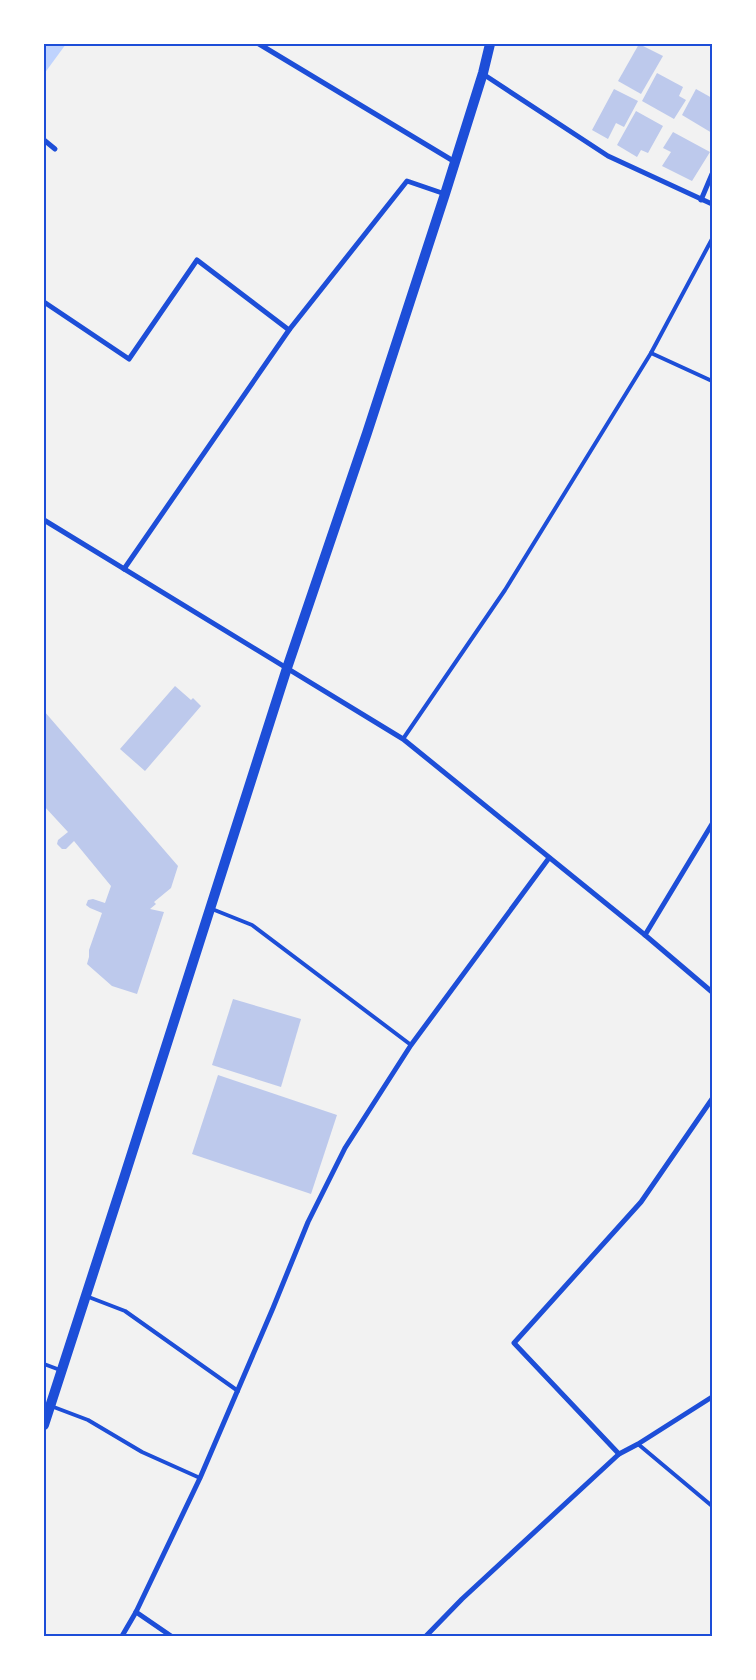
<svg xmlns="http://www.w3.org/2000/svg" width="756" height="1680" font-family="Raleway,sans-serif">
	<rect width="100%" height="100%" fill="#f2f2f2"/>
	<path fill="#bfd3fe" d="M 44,44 L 66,44 L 44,74 Z"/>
	<g fill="#bdc9ec">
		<path d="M 639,44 L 663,56 L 641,94 L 618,81 Z"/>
		<path d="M 657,73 L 683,87 L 679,96 L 686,100 L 674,119 L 642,101 Z"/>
		<path d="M 614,89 L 638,101 L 624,127 L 616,123 L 608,139 L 592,130 Z"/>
		<path d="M 696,89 L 712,98 L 712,133 L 682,115 Z"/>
		<path d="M 636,111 L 663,126 L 648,153 L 641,150 L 637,157 L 617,145 Z"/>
		<path d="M 673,132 L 710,152 L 692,181 L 662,166 L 671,152 L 663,148 Z"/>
		<path d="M 175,686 L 191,700 L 193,698 L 201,706 L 145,771 L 120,749 Z"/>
		<path d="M 44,711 L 178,866 L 171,888 L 154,902 L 156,904 L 150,909 L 164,912 L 137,994 L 112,986 L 87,964 L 89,957 L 89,950 L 102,913 L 90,908 L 86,905 L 88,900 L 93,899 L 105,903 L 111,886 L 74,841 L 66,849 L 62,849 L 57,844 L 58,840 L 68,832 L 44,806 Z"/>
		<path d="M 233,999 L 301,1019 L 281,1087 L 212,1065 Z"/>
		<path d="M 218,1075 L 337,1115 L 311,1194 L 192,1154 Z"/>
	</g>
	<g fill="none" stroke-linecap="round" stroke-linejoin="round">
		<g stroke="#1d4ed8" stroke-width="4">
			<path d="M 651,353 L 712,381"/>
			<path d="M 403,739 L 505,590 L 651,353 L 712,239"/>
			<path d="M 212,909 L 252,925 L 411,1045"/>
			<path d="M 86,1296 L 125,1311 L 238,1391"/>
			<path d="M 44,1364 L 60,1370"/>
			<path d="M 51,1406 L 88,1420 L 142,1452 L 200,1478"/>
			<path d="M 638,1444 L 712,1506"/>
		</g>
		<g stroke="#1d4ed8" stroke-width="5">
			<path d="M 259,44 L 455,162"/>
			<path d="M 483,74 L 608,156 L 712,204"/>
			<path d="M 44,140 L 55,149"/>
			<path d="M 701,200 L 712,174"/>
			<path d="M 44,302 L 129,359 L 197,260 L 289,330"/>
			<path d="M 44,520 L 403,739 L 645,935 L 712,992"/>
			<path d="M 124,569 L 289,330 L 407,181 L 445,194"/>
			<path d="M 645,935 L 712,824"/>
			<path d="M 619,1454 L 514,1343 L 641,1202 L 712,1099"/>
			<path d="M 136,1612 L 171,1636"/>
			<path d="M 122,1636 L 136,1612 L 200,1478 L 273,1308 L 308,1222 L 345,1148 L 411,1045 L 549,858"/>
			<path d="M 426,1636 L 462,1599 L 619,1454 L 638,1444 L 712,1397"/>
		</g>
		<path stroke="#1d4ed8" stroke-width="10" d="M 44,1425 L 124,1178 L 287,668 L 367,433 L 445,194 L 483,73 L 490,44"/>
	</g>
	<rect width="756" height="1680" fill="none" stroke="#ffffff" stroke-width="90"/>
	<rect x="45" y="45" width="666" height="1590" fill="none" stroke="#1d4ed8" stroke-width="2"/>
</svg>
